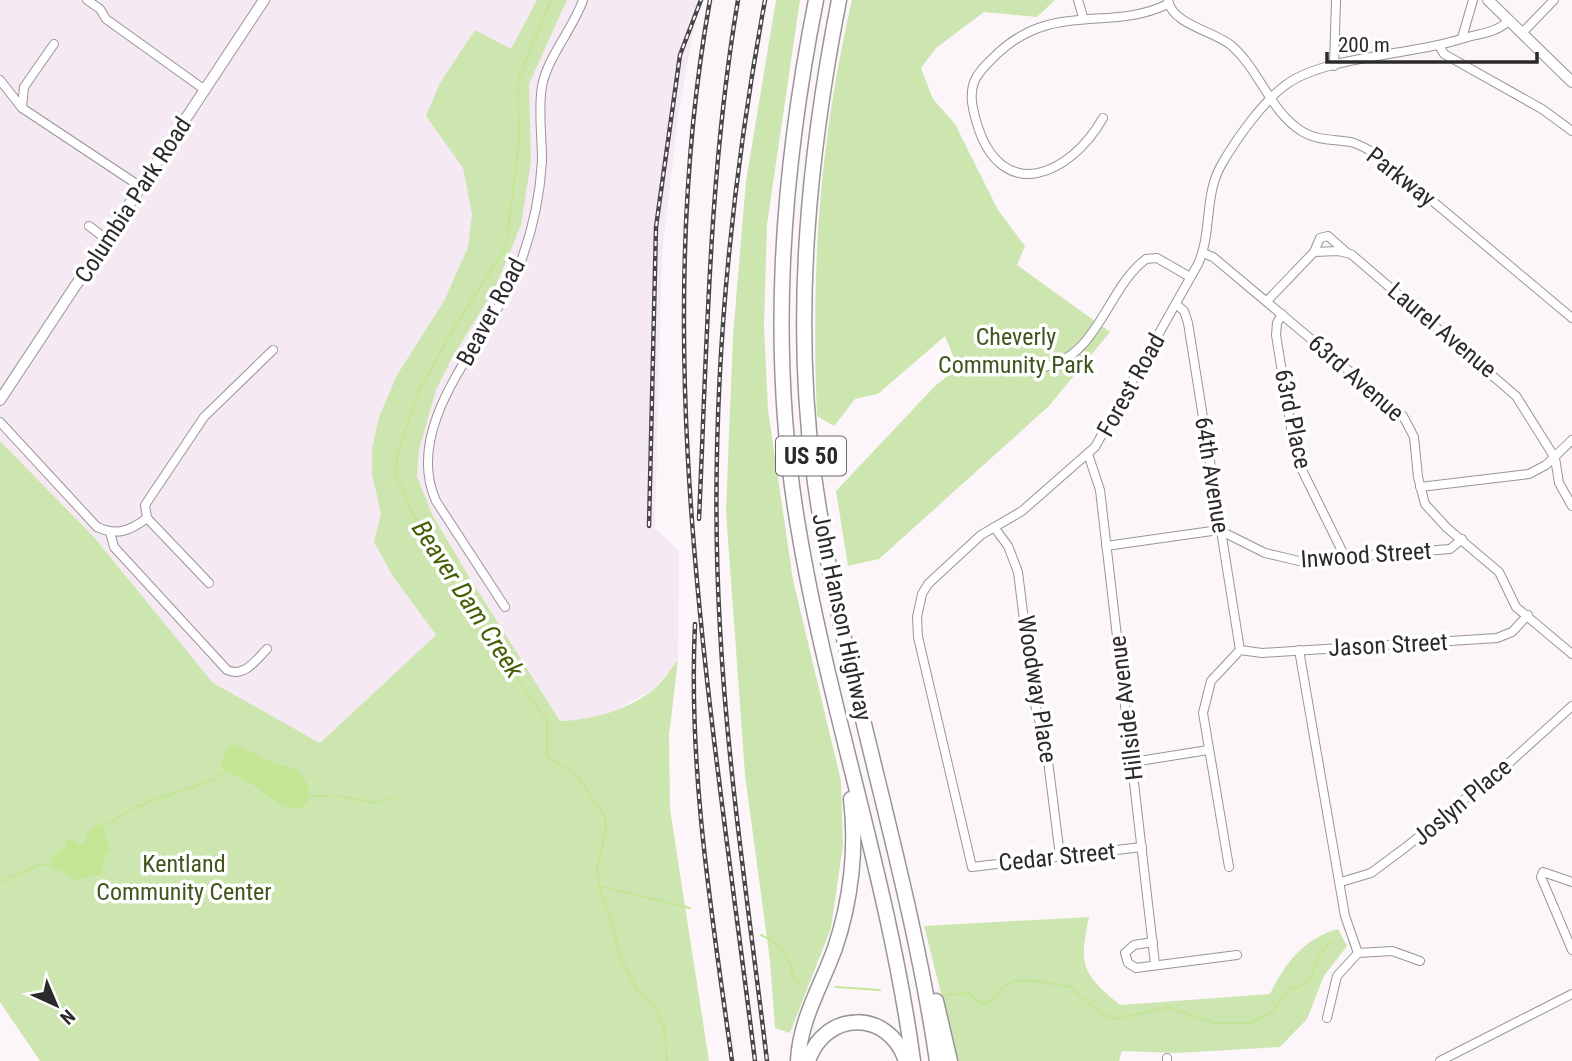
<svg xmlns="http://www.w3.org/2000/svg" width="1572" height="1061" font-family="'Roboto Condensed',sans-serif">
	<rect width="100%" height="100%" fill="#fcf6fb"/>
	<g fill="#f5e9f3">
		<path d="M 0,0 L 537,0 L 511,50 L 475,30 L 426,116 L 463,168 L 472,214 L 468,247 L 444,301 L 397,375 L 372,474 L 381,515 L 374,542 L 392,575 L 436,635 L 320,743 L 213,683 L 94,537 L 0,441 Z"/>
		<path d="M 567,0 L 699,0 L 679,110 L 662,253 L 655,528 L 679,551 L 678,660 L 653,690 L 612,712 L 582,720 L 560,721 L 468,575 L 433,516 L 417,477 L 419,450 L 436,390 L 452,358 L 493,291 L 531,160 L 529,84 Z"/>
	</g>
	<g fill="#cde6af">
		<path d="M 537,0 L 567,0 L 529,84 L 531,160 L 521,225 L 495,288 L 452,358 L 436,390 L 419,450 L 417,477 L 433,516 L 468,575 L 560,721 C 592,720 628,710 653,690 C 663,682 670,669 678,660 L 669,735 L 670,809 L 709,1061 L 40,1061 L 0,1002 L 0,441 L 94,537 L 213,683 L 320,743 L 436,635 L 392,575 L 374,542 L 381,514 L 372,474 L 372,449 L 379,417 L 397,375 L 444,301 L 468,247 L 472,214 L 463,168 L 426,116 L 440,83 L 475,30 L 511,49 Z"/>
		<path d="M 776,0 L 800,0 L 767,224 L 764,325 L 768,410 L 793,580 L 841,781 L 843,845 L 831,928 L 790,1033 L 775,1028 L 770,961 L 745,775 L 726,511 L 733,336 L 746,181 Z"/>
		<path d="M 852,0 L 1055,0 L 1037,17 L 984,12 L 936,48 L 921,68 L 933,99 L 955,124 L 998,210 L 1025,246 L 1017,265 L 1110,332 L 1049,406 L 879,559 L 848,566 L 836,491 L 935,386 L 958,368 L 945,336 L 878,394 L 855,399 L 834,426 L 817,416 C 811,270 819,143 852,0 Z"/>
		<path d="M 1089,917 C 1079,965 1081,973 1120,1005 L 1270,994 C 1286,962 1303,939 1338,929 L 1347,946 L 1324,976 L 1307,1019 L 1280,1047 L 1176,1053 L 1122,1051 L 1119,1061 L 958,1061 L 924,926 Z"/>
	</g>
	<g fill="#c3e695">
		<path d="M 235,744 L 273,763 L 297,769 L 309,786 L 308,801 L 303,807 C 283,812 266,794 250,783 C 240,776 229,776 221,766 L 227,748 Z"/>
		<path d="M 97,823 L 103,827 L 110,850 L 104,859 L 102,874 L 76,880 L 52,867 L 51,858 L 66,846 L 65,841 L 70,839 L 79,844 L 84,843 L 87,835 Z"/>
	</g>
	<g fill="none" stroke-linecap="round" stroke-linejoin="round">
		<g stroke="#c3e695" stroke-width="2">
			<path d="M 551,0 L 518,80 L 519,142 L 506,247 L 454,328 L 420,389 L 399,448 L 395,472 L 421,533 L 487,636 L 547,720 L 547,757 L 578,776 L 605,816 L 606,831 L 597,867 L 601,895 L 609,913 L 621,959 L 636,989 L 656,1009 L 664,1027 L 667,1061"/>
			<path d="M 309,796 L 330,796"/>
			<path d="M 340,796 L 375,803 L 390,798"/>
			<path d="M 103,827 L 135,807 L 215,779 L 225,771"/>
			<path d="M 0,882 L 39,865 L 52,864"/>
			<path d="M 599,886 L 690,908"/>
			<path d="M 761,935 C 777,941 792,961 793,978 L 800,982"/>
			<path d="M 836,987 L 880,990"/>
			<path d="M 944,995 L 969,993 L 980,1003 L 988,1004 L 1004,986 L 1013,981 L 1036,981 L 1070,987 L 1100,1013 L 1116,1019 L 1169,1007 L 1214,1023 L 1250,1023 L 1270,1014 L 1290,988 L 1297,988 L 1310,980 L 1318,957 L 1332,940"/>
		</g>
		<g stroke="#9a9499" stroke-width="10">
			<g id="minor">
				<path d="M 87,0 L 100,9 L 106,19 L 205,90"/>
				<path d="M 1078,0 L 1083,17"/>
				<path d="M 1168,0 C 1172,25 1215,31 1232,46 C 1261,72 1270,112 1303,132 C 1318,141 1335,139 1351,142 C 1362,145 1371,151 1380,157 L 1572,318"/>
				<path d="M 1522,33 L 1554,0"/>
				<path d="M 1462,38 L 1473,0"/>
				<path d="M 1440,47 L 1444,54 L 1542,109 L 1572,131"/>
				<path d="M 1334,66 L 1336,0"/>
				<path d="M 0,80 L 22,108 L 24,87 L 54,44"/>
				<path d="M 22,108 L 141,187"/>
				<path d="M 1103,118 C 1070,176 1002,205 977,124 C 973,110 969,96 974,82 C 979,70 989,62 998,53 C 1054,1 1111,32 1168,4"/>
				<path d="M 89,226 L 106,239"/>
				<path d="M 1314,252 L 1320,238 L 1328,236 L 1346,252"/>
				<path d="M 1203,253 L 1213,257 L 1403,416 L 1414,437 L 1418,477 L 1425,504 L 1447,528 L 1499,572 L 1516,607 L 1572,654"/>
				<path d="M 1267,301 L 1314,252 L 1338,251 L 1351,254 L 1516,396 L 1555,458 L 1559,483 L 1572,506"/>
				<path d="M 1176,304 L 1184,311 L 1188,323 L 1240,650"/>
				<path d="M 1282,314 L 1277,323 L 1276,335 L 1293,440 L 1301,468 L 1345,557"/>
				<path d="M 958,362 C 988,360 1014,373 1044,367 C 1098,357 1107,288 1146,259 L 1157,258 L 1190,277"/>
				<path d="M 0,422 L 97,527 C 117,536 130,531 147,518"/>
				<path d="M 1088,454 L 1100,490 L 1155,964"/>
				<path d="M 1420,487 L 1529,474 L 1546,465 L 1572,440"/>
				<path d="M 994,527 L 1008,546 L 1018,572 L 1034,701 L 1046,745 L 1060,856"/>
				<path d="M 110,532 L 114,547 L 227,670 C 244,678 256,660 267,649"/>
				<path d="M 1106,546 L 1219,530 L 1265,553 L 1299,561 L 1450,549 L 1462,539"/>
				<path d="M 209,583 L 147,518 L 145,505 L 204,417 L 273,350"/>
				<path d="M 505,607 L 436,501 C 400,421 493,335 520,264 C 532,232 540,196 542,161 C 542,136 538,110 542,86 C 548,56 573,29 583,0"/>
				<path d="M 1240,650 L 1262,653 L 1497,638 L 1512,632 L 1528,615"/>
				<path d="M 1299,650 L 1345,916 L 1358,953"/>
				<path d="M 1133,762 L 1208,750"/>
				<path d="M 1142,847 L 972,867 L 918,637 L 917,617 L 922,594 L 928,584 L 981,535 L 1022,511 L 1095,447 L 1198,264 C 1213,231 1203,194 1223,162 C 1237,138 1264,100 1287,84 C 1326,56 1413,55 1461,39 C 1478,33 1496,34 1509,20"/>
				<path d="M 1229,867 L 1203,713 L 1211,681 L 1240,650"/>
				<path d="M 1341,882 L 1371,873 L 1406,847 L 1509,763 L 1572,706"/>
				<path d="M 1572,882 L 1543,872 L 1541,877 L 1572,950"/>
				<path d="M 1153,942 L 1134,945 L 1125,953 L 1128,963 L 1136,968 L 1237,955"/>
				<path d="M 1327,1018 L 1337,976 L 1358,953 L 1392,951 L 1420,961"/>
				<path d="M 1167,1058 L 1167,1061"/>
				<path d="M 1440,1061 L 1572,994"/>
			</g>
		</g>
		<g stroke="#9a9499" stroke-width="12">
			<g id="tertiary">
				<path d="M 1488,0 L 1572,82"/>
				<path d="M 0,400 L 264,0"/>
			</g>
		</g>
		<g stroke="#9a9499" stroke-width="17">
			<g id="motorway">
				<path d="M 816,0 C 781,177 768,354 799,532 C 829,710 889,882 913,1061"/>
				<path d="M 839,0 C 809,154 793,311 813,468 C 839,668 908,861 937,1061"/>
				<path d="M 936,1001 L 950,1061"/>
				<path d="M 798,1061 C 800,1019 821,987 835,948 C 851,901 857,848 851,799"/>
				<path d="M 808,1061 C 825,1010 889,1009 906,1061"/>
			</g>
		</g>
		<use href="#minor" stroke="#fff" stroke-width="8"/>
		<use href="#tertiary" stroke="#fff" stroke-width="10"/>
		<use href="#motorway" stroke="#fff" stroke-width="14"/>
		<g stroke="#494648" stroke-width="4.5">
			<g id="rail">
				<path d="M 710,0 C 647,353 712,709 755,1061"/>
				<path d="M 765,0 C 727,207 708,419 720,629 C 728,774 750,918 767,1061"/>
				<path d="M 699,519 C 707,345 709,172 738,0"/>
				<path d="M 649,526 L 656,227 L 680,55 L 701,0"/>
				<path d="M 695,624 C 688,771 712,916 732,1061"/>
			</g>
		</g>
		<use href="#rail" stroke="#fff" stroke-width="2" stroke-dasharray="5" stroke-linecap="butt"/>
	</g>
	<g text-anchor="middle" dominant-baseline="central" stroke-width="7" stroke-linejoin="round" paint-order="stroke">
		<rect fill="#fff" stroke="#6b696a" stroke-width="2" x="776" y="436.5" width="70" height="39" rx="5"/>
		<g font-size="23" font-weight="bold" fill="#2b292a">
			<text x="811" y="456">US 50</text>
		</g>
		<g font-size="24" fill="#2b292a" stroke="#fff">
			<text transform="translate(1401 177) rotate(38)">Parkway</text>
			<text transform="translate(133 200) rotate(-57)">Columbia Park Road</text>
			<text transform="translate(491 312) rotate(-62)">Beaver Road</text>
			<text transform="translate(1442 330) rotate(40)">Laurel Avenue</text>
			<text transform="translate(1356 378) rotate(41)">63rd Avenue</text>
			<text transform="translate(1131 385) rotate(-61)">Forest Road</text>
			<text transform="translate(1293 419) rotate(78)">63rd Place</text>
			<text transform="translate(1212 475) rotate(81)">64th Avenue</text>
			<text transform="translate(1366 555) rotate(-4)">Inwood Street</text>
			<text transform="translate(842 617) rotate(78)">John Hanson Highway</text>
			<text transform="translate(1388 645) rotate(-3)">Jason Street</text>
			<text transform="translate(1037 689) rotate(81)">Woodway Place</text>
			<text transform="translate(1126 708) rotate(-97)">Hillside Avenue</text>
			<text transform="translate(1462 802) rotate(-40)">Joslyn Place</text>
			<text transform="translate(1057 857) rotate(-6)">Cedar Street</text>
		</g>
		<g font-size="24" fill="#3f551d" stroke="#fff">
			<text x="1016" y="337">Cheverly<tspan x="1016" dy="28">Community Park</tspan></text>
			<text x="184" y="864">Kentland<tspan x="184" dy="28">Community Center</tspan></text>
		</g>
		<g font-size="26" font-style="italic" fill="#415f03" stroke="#fff">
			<text transform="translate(468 599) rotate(57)">Beaver Dam Creek</text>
		</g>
	</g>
	<g transform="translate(56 1005) rotate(136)" stroke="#ffffff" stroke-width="5" paint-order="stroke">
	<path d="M0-5L12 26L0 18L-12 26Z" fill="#2b292a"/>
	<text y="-10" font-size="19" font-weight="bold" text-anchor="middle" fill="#2b292a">N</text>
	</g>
	<path d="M1327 52v10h210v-10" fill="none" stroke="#2b292a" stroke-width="3.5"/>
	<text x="1338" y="52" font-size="21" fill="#2b292a" stroke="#ffffff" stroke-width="5" paint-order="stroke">200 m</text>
</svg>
